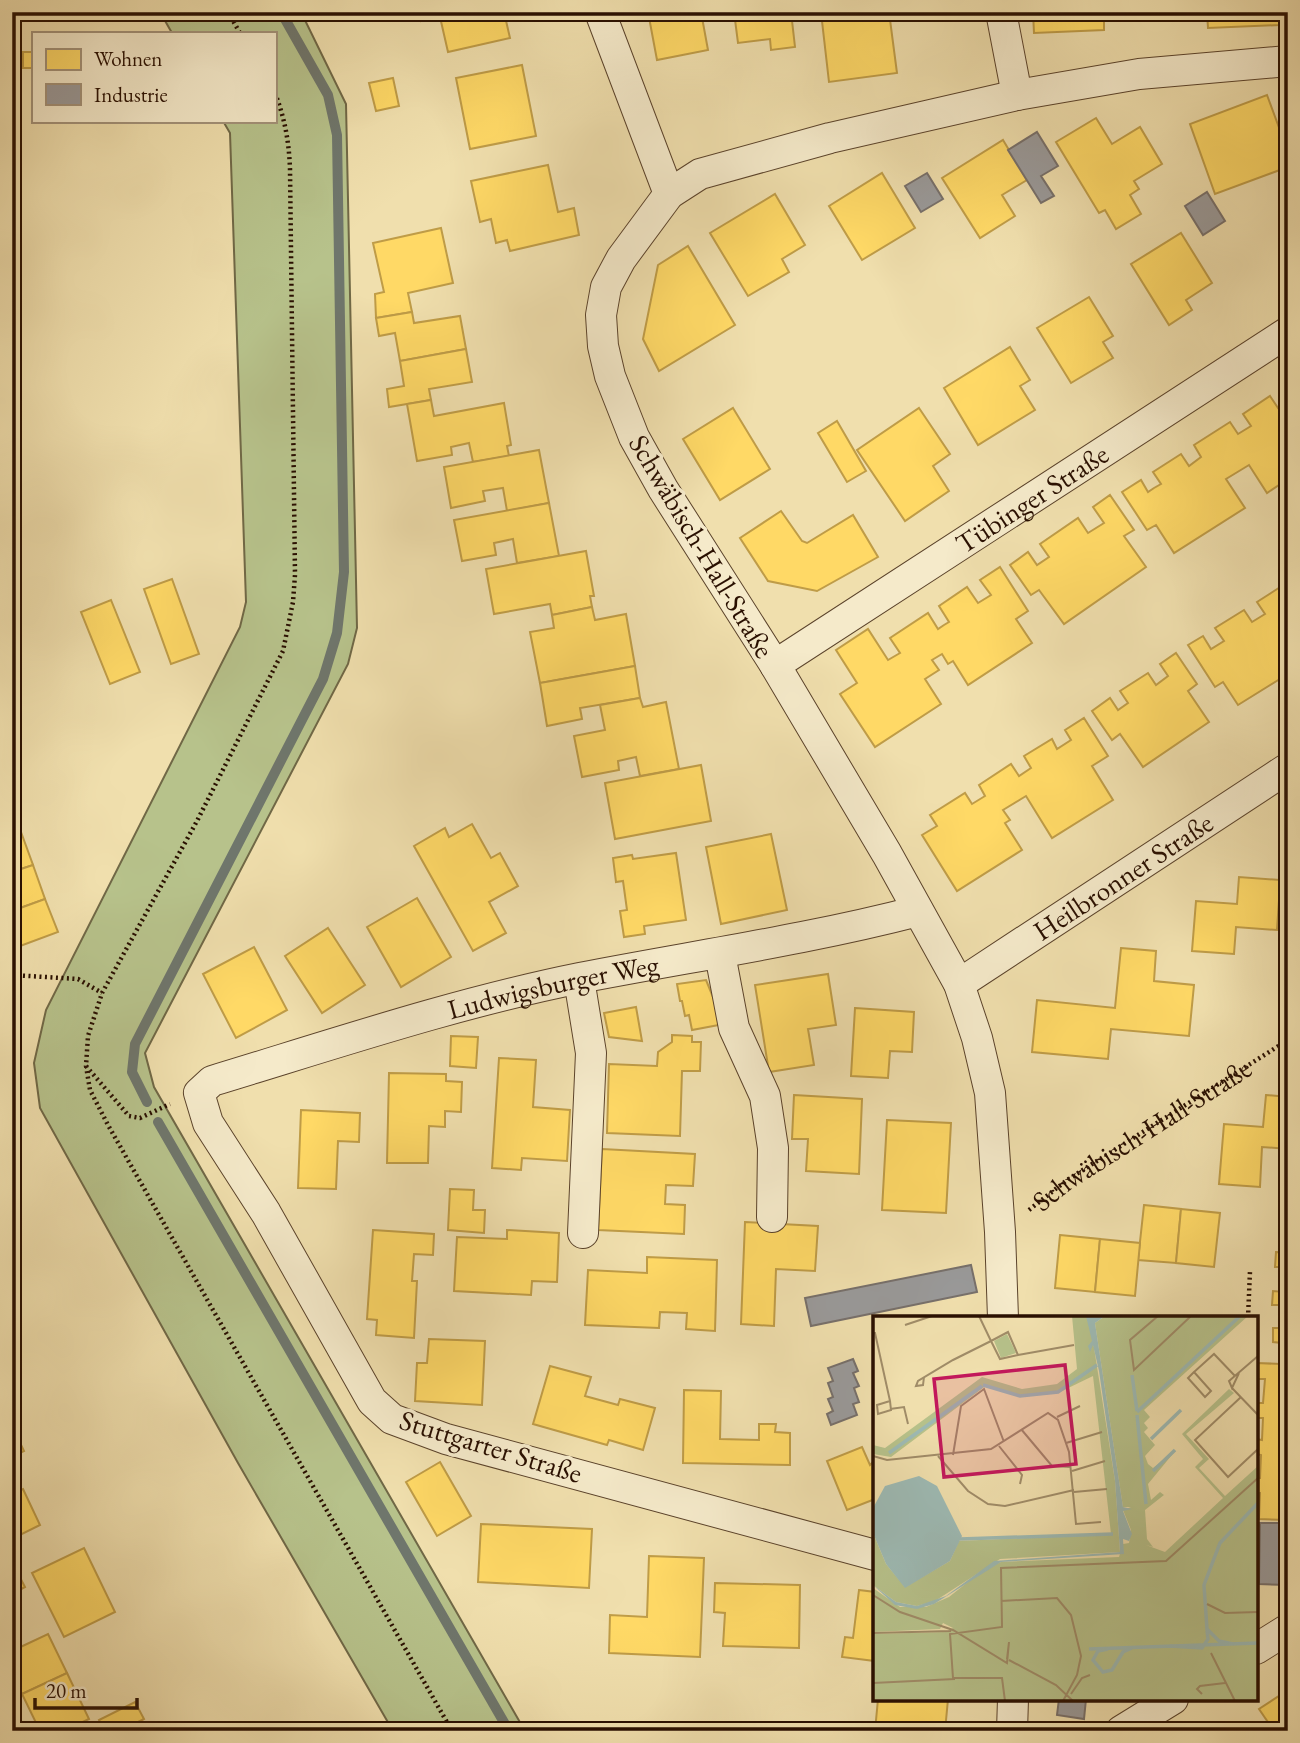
<svg xmlns="http://www.w3.org/2000/svg" width="1300" height="1743" font-family="'EB Garamond',serif">
	<rect width="100%" height="100%" fill="#f0dfad"/>
	<filter id="stains"><feTurbulence type="fractalNoise" baseFrequency=".00286" numOctaves="4"/><feColorMatrix values="0 0 0 0 .2 0 0 0 0 .09 0 0 0 0 .02 0 0 0 .5 -.17"/></filter>
	<radialGradient id="worn" r=".72"><stop offset=".6" stop-color="#630" stop-opacity="0"/><stop offset="1" stop-color="#630" stop-opacity=".3"/></radialGradient>
	<path fill="#b7c28b" stroke="#706846" stroke-width="2" d="M 160,12 L 301,12 L 346,104 L 357,628 L 348,664 L 145,1053 L 154,1087 L 525,1731 L 393,1731 L 238,1463 L 40,1108 L 34,1063 L 46,1010 L 240,627 L 246,602 L 230,133 L 223,121 L 275,121 L 275,33 L 172,33 Z"/>
	<g fill="#ffd966" stroke="#bf9c47" stroke-width="2">
		<path d="M 419,12 L 504,12 L 510,38 L 448,52 L 440,17 L 421,21 Z"/>
		<path d="M 648,12 L 701,12 L 708,50 L 657,60 Z"/>
		<path d="M 734,12 L 791,12 L 795,47 L 771,50 L 770,39 L 738,43 Z"/>
		<path d="M 844,12 L 889,12 L 897,73 L 829,82 L 822,21 L 845,18 Z"/>
		<path d="M 1033,12 L 1104,12 L 1104,30 L 1034,33 Z"/>
		<path d="M 1207,12 L 1279,12 L 1279,25 L 1208,28 Z"/>
		<rect x="23" y="52" width="10" height="16"/>
		<path d="M 522,65 L 536,136 L 470,149 L 456,78 Z"/>
		<path d="M 393,78 L 399,106 L 376,111 L 369,83 Z"/>
		<path d="M 1267,95 L 1288,152 L 1288,167 L 1215,194 L 1190,124 Z"/>
		<path d="M 1096,118 L 1112,144 L 1140,127 L 1162,164 L 1134,181 L 1139,189 L 1130,195 L 1141,214 L 1116,229 L 1105,210 L 1099,213 L 1056,142 Z"/>
		<path d="M 1003,140 L 1027,180 L 1002,195 L 1015,216 L 980,238 L 942,178 Z"/>
		<path d="M 548,165 L 558,212 L 574,208 L 579,235 L 510,251 L 507,240 L 496,243 L 491,219 L 480,222 L 471,181 Z"/>
		<path d="M 882,173 L 915,228 L 862,260 L 829,206 Z"/>
		<path d="M 775,194 L 805,245 L 782,259 L 789,272 L 748,296 L 710,233 Z"/>
		<path d="M 441,228 L 453,283 L 408,293 L 412,312 L 376,318 L 375,294 L 384,292 L 373,243 Z"/>
		<path d="M 1181,233 L 1212,283 L 1186,300 L 1192,310 L 1169,325 L 1131,264 Z"/>
		<path d="M 688,246 L 735,325 L 659,371 L 643,339 L 658,265 Z"/>
		<path d="M 1089,297 L 1113,336 L 1103,342 L 1113,358 L 1071,383 L 1037,328 Z"/>
		<path d="M 412,312 L 414,323 L 460,316 L 466,349 L 400,361 L 395,333 L 379,336 L 376,318 Z"/>
		<path d="M 1010,347 L 1030,380 L 1020,386 L 1035,410 L 978,445 L 944,388 Z"/>
		<path d="M 466,349 L 472,382 L 429,389 L 431,400 L 389,407 L 387,389 L 404,386 L 400,361 Z"/>
		<path d="M 1270,396 L 1278,408 L 1288,402 L 1288,479 L 1267,493 L 1249,465 L 1226,479 L 1245,508 L 1174,553 L 1156,525 L 1147,530 L 1122,492 L 1141,480 L 1148,492 L 1154,488 L 1161,484 L 1153,472 L 1181,454 L 1189,466 L 1201,457 L 1194,445 L 1230,422 L 1238,434 L 1251,426 L 1243,414 Z"/>
		<path d="M 431,400 L 434,416 L 504,403 L 511,445 L 507,446 L 509,456 L 473,462 L 469,443 L 451,447 L 452,455 L 417,461 L 407,404 Z"/>
		<path d="M 733,408 L 770,469 L 720,500 L 683,439 Z"/>
		<path d="M 919,408 L 950,454 L 933,466 L 949,491 L 905,521 L 857,450 Z"/>
		<path d="M 837,421 L 866,471 L 847,482 L 818,433 Z"/>
		<path d="M 539,450 L 549,503 L 507,511 L 503,488 L 483,491 L 485,501 L 451,508 L 444,467 Z"/>
		<path d="M 1110,495 L 1134,530 L 1124,536 L 1146,567 L 1064,624 L 1039,590 L 1031,595 L 1010,565 L 1028,552 L 1037,565 L 1049,557 L 1040,544 L 1078,518 L 1088,533 L 1104,523 L 1093,507 Z"/>
		<path d="M 549,503 L 559,556 L 517,563 L 513,539 L 494,543 L 496,555 L 462,561 L 454,520 Z"/>
		<path d="M 781,511 L 802,541 L 807,543 L 853,515 L 878,557 L 817,591 L 768,581 L 740,538 Z"/>
		<path d="M 586,551 L 594,596 L 590,596 L 592,607 L 552,615 L 550,604 L 494,614 L 486,569 Z"/>
		<path d="M 1000,567 L 1028,611 L 1016,619 L 1032,643 L 968,685 L 953,661 L 948,664 L 942,654 L 932,660 L 939,670 L 925,679 L 941,704 L 875,747 L 840,694 L 857,683 L 836,650 L 868,629 L 888,660 L 900,653 L 890,638 L 928,613 L 938,629 L 944,625 L 949,622 L 939,606 L 967,587 L 978,603 L 991,595 L 980,580 Z"/>
		<path d="M 172,579 L 199,654 L 171,664 L 144,589 Z"/>
		<path d="M 1288,582 L 1288,625 L 1285,627 L 1288,631 L 1288,674 L 1238,705 L 1223,682 L 1215,687 L 1188,645 L 1203,636 L 1211,649 L 1224,641 L 1215,628 L 1244,610 L 1252,622 L 1265,614 L 1257,602 Z"/>
		<path d="M 111,600 L 140,672 L 110,684 L 81,612 Z"/>
		<path d="M 592,607 L 595,620 L 626,614 L 635,666 L 540,683 L 530,632 L 554,628 L 552,615 Z"/>
		<path d="M 1176,653 L 1197,684 L 1188,691 L 1209,722 L 1143,767 L 1120,734 L 1112,740 L 1092,711 L 1110,698 L 1118,710 L 1128,703 L 1120,691 L 1148,673 L 1156,685 L 1168,676 L 1160,664 Z"/>
		<path d="M 635,666 L 640,698 L 580,708 L 582,719 L 547,726 L 540,683 Z"/>
		<path d="M 640,698 L 643,707 L 666,702 L 679,769 L 640,776 L 636,757 L 618,761 L 619,770 L 582,777 L 574,736 L 605,730 L 600,705 Z"/>
		<path d="M 1084,718 L 1108,756 L 1092,766 L 1113,800 L 1052,838 L 1026,796 L 1003,810 L 1010,820 L 1005,823 L 1022,850 L 957,891 L 922,835 L 937,826 L 930,815 L 965,793 L 972,804 L 985,796 L 979,785 L 1011,764 L 1019,776 L 1031,768 L 1024,756 L 1052,739 L 1057,749 L 1071,740 L 1065,730 Z"/>
		<path d="M 701,765 L 711,821 L 615,839 L 605,783 Z"/>
		<path d="M 472,824 L 491,858 L 500,853 L 518,886 L 489,902 L 506,933 L 473,951 L 414,846 L 445,828 L 449,837 Z"/>
		<path d="M 21,832 L 33,865 L 12,872 L 12,835 Z"/>
		<path d="M 771,834 L 787,910 L 721,924 L 706,847 Z"/>
		<path d="M 1282,848 L 1288,848 L 1288,901 L 1279,900 L 1277,930 L 1236,927 L 1234,954 L 1192,951 L 1196,901 L 1237,904 L 1239,877 L 1280,880 Z"/>
		<path d="M 676,853 L 686,920 L 644,926 L 645,934 L 624,937 L 620,911 L 627,910 L 623,881 L 616,882 L 613,858 L 632,855 L 633,859 Z"/>
		<path d="M 33,865 L 45,899 L 12,911 L 12,872 Z"/>
		<path d="M 417,898 L 451,957 L 401,987 L 367,927 Z"/>
		<path d="M 45,899 L 58,932 L 12,949 L 12,911 Z"/>
		<path d="M 328,928 L 365,985 L 322,1013 L 285,956 Z"/>
		<path d="M 254,947 L 287,1010 L 236,1038 L 203,974 Z"/>
		<path d="M 1121,948 L 1156,951 L 1154,981 L 1194,985 L 1189,1036 L 1111,1029 L 1108,1059 L 1032,1052 L 1037,1000 L 1115,1008 Z"/>
		<path d="M 828,974 L 836,1025 L 808,1029 L 814,1065 L 769,1072 L 755,985 Z"/>
		<path d="M 706,980 L 724,1024 L 692,1030 L 689,1015 L 685,1016 L 682,1001 L 680,1001 L 677,984 Z"/>
		<path d="M 636,1007 L 642,1041 L 609,1037 L 604,1013 Z"/>
		<path d="M 855,1008 L 914,1012 L 912,1052 L 890,1051 L 888,1078 L 851,1076 Z"/>
		<path d="M 672,1035 L 692,1036 L 692,1042 L 701,1042 L 700,1071 L 682,1071 L 680,1136 L 607,1133 L 609,1064 L 657,1066 L 658,1052 L 672,1042 Z"/>
		<path d="M 451,1036 L 478,1037 L 476,1068 L 450,1066 Z"/>
		<path d="M 499,1058 L 536,1060 L 533,1107 L 570,1110 L 567,1161 L 522,1158 L 521,1170 L 492,1168 Z"/>
		<path d="M 389,1073 L 446,1074 L 446,1081 L 462,1082 L 461,1112 L 445,1111 L 445,1127 L 429,1126 L 428,1163 L 387,1163 Z"/>
		<path d="M 794,1095 L 862,1099 L 859,1174 L 806,1171 L 808,1139 L 792,1139 Z"/>
		<path d="M 1266,1095 L 1288,1097 L 1288,1149 L 1262,1147 L 1260,1187 L 1219,1184 L 1224,1124 L 1263,1127 Z"/>
		<path d="M 301,1110 L 360,1113 L 359,1142 L 338,1141 L 336,1189 L 298,1188 Z"/>
		<path d="M 887,1120 L 951,1123 L 946,1213 L 882,1210 Z"/>
		<path d="M 602,1149 L 695,1154 L 693,1186 L 666,1185 L 665,1204 L 685,1205 L 684,1234 L 598,1230 Z"/>
		<path d="M 450,1189 L 474,1190 L 473,1210 L 485,1210 L 484,1233 L 448,1230 Z"/>
		<path d="M 1144,1205 L 1181,1209 L 1176,1263 L 1138,1260 Z"/>
		<path d="M 1181,1209 L 1220,1213 L 1214,1267 L 1176,1263 Z"/>
		<path d="M 745,1222 L 818,1226 L 815,1271 L 776,1269 L 774,1326 L 741,1324 Z"/>
		<path d="M 373,1230 L 434,1234 L 433,1255 L 414,1254 L 412,1281 L 417,1281 L 414,1338 L 376,1335 L 377,1320 L 367,1319 Z"/>
		<path d="M 507,1230 L 559,1233 L 557,1282 L 532,1281 L 531,1295 L 454,1291 L 457,1237 L 507,1239 Z"/>
		<path d="M 1060,1235 L 1100,1239 L 1095,1292 L 1055,1288 Z"/>
		<path d="M 1100,1239 L 1140,1243 L 1135,1296 L 1095,1292 Z"/>
		<path d="M 1276,1252 L 1288,1253 L 1288,1520 L 1259,1519 L 1260,1493 L 1256,1493 L 1256,1478 L 1260,1478 L 1261,1455 L 1256,1454 L 1256,1439 L 1262,1440 L 1263,1418 L 1256,1418 L 1256,1403 L 1263,1403 L 1265,1379 L 1256,1379 L 1257,1363 L 1281,1364 L 1282,1343 L 1273,1342 L 1273,1328 L 1282,1328 L 1283,1305 L 1272,1305 L 1273,1291 L 1284,1292 L 1285,1267 L 1275,1267 Z"/>
		<path d="M 647,1257 L 717,1260 L 715,1331 L 686,1329 L 687,1313 L 660,1312 L 659,1328 L 585,1325 L 588,1270 L 647,1273 Z"/>
		<path d="M 429,1339 L 485,1341 L 482,1405 L 415,1401 L 417,1363 L 427,1363 Z"/>
		<path d="M 550,1366 L 591,1377 L 585,1396 L 618,1405 L 620,1399 L 655,1408 L 643,1450 L 609,1440 L 607,1445 L 533,1424 Z"/>
		<path d="M 684,1390 L 721,1391 L 720,1439 L 759,1440 L 759,1424 L 776,1424 L 775,1432 L 790,1433 L 790,1465 L 683,1463 Z"/>
		<path d="M 12,1426 L 24,1451 L 12,1457 Z"/>
		<path d="M 862,1447 L 870,1465 L 875,1460 L 875,1499 L 847,1510 L 827,1461 Z"/>
		<path d="M 440,1462 L 471,1516 L 437,1536 L 406,1482 Z"/>
		<path d="M 23,1489 L 40,1525 L 12,1539 L 12,1494 Z"/>
		<path d="M 481,1524 L 592,1529 L 589,1588 L 478,1582 Z"/>
		<path d="M 84,1548 L 115,1612 L 64,1637 L 32,1573 Z"/>
		<path d="M 649,1556 L 704,1558 L 700,1657 L 609,1653 L 610,1615 L 647,1617 Z"/>
		<path d="M 12,1562 L 25,1587 L 12,1594 Z"/>
		<path d="M 715,1583 L 800,1585 L 799,1648 L 723,1646 L 725,1613 L 714,1612 Z"/>
		<path d="M 859,1590 L 875,1592 L 875,1661 L 842,1657 L 845,1637 L 853,1638 Z"/>
		<path d="M 48,1634 L 67,1673 L 22,1694 L 12,1673 L 12,1651 Z"/>
		<path d="M 67,1673 L 89,1719 L 64,1731 L 40,1731 L 22,1694 Z"/>
		<path d="M 1288,1690 L 1288,1731 L 1274,1731 L 1259,1709 Z"/>
		<path d="M 878,1699 L 948,1699 L 945,1731 L 875,1731 Z"/>
		<path d="M 135,1702 L 144,1719 L 138,1722 L 142,1731 L 104,1731 L 99,1720 Z"/>
	</g>
	<g fill="#999" stroke="#77706b" stroke-width="2">
		<path d="M 1037,132 L 1058,166 L 1041,176 L 1054,196 L 1041,203 L 1008,150 Z"/>
		<path d="M 927,173 L 943,199 L 921,212 L 905,186 Z"/>
		<path d="M 1207,192 L 1225,221 L 1203,235 L 1185,206 Z"/>
		<path d="M 971,1265 L 977,1292 L 811,1326 L 805,1298 Z"/>
		<path d="M 853,1359 L 858,1371 L 853,1373 L 859,1386 L 854,1388 L 859,1402 L 853,1404 L 857,1415 L 831,1425 L 827,1414 L 833,1411 L 828,1399 L 833,1397 L 828,1383 L 833,1381 L 828,1368 Z"/>
		<path d="M 1260,1523 L 1288,1523 L 1288,1585 L 1259,1584 Z"/>
		<path d="M 1059,1699 L 1086,1699 L 1084,1719 L 1057,1715 Z"/>
	</g>
	<g fill="none" stroke-linecap="round" stroke-linejoin="round">
		<g stroke="#6f766c" stroke-width="10">
			<path d="M 147,1102 L 132,1072 L 135,1044 L 323,679 L 337,633 L 344,572 L 337,135 L 328,95 L 281,12"/>
			<path d="M 158,1122 L 509,1731"/>
		</g>
		<g stroke="#5b432b" stroke-width="32">
			<g id="street">
				<path d="M 600,12 L 669,194"/>
				<path d="M 1001,12 L 1017,95"/>
				<path id="s2" d="M 775,665 L 1288,332"/>
				<path d="M 720,954 L 734,1028 L 765,1096 L 773,1148 L 772,1217"/>
				<path d="M 579,979 L 591,1053 L 583,1233"/>
				<path id="s3" d="M 959,984 L 1288,768"/>
				<path d="M 1003,1318 L 1000,1232 L 990,1093 L 977,1038 L 959,984 L 887,854 L 775,665 L 663,489 L 634,437 L 610,376 L 603,346 L 601,315 L 606,287 L 621,259 L 669,194 L 700,174 L 830,138 L 1017,95 L 1139,74 L 1288,61"/>
				<path id="s4" d="M 875,1555 L 446,1439 L 392,1419 L 372,1401 L 266,1213 L 208,1123 L 199,1093 L 212,1081 C 334,1044 456,1003 580,978 C 693,956 806,940 918,911"/>
				<path d="M 1256,1649 L 1288,1629"/>
				<path d="M 1012,1731 L 1013,1699"/>
				<path d="M 1121,1731 L 1173,1699"/>
			</g>
		</g>
		<g stroke="#290f00" stroke-width="4.5" stroke-dasharray="2 3.5" stroke-linecap="butt">
			<path d="M 228,12 L 240,33"/>
			<path d="M 275,93 C 285,119 289,142 290,169 L 295,575 L 293,602 L 283,651 L 197,821 L 102,993 L 88,1036 L 86,1066 L 90,1090 L 108,1125 L 452,1731"/>
			<path d="M 12,975 L 78,979 L 102,993"/>
			<path d="M 86,1066 L 129,1116 L 140,1118 L 170,1104"/>
			<path id="s1" d="M 1029,1210 L 1067,1180 L 1288,1040"/>
			<path d="M 1248,1318 L 1250,1271"/>
		</g>
		<use href="#street" stroke="#f5eaca" stroke-width="30"/>
	</g>
	<g text-anchor="middle" dominant-baseline="central" stroke-width="7" stroke-linejoin="round" paint-order="stroke">
		<g font-size="28" fill="#290f00" stroke="#f5eaca">
			<text stroke="none"><textPath href="#s2" startOffset="306">Tübinger Straße</textPath></text>
			<text transform="translate(702 546) rotate(59)">Schwäbisch-Hall-Straße</text>
			<text stroke="none"><textPath href="#s3" startOffset="196">Heilbronner Straße</textPath></text>
			<text stroke="none"><textPath href="#s4" startOffset="1255">Ludwigsburger Weg</textPath></text>
			<text stroke="none"><textPath href="#s1" startOffset="136">Schwäbisch-Hall-Straße</textPath></text>
			<text transform="translate(491 1446) rotate(17)">Stuttgarter Straße</text>
		</g>
	</g>
	<g transform="translate(873 1316)">
		<rect width="385" height="385" fill="#f0dfad"/>
		<path d="M 199,0 L 216,0 L 242,165 L 247,236 L 127,243 L 62,285 L 44,290 L 23,286 L 0,269 L 0,217 L 13,248 L 32,271 L 77,245 L 86,225 L 238,218 L 220,60 L 187,76 L 148,81 L 114,69 L 18,141 L 0,138 L 0,129 L 12,132 L 109,61 L 149,73 L 184,68 L 204,53 ZM 232,0 L 375,0 L 271,94 L 277,101 L 271,107 L 275,112 L 271,116 L 282,129 L 272,140 L 275,148 L 280,152 L 303,134 L 275,168 L 278,184 L 287,176 L 291,179 L 272,194 L 274,223 L 280,231 L 273,229 L 292,236 L 350,182 L 322,151 L 330,143 L 309,118 L 356,73 L 361,77 L 313,118 L 336,143 L 326,152 L 352,180 L 385,150 L 385,385 L 0,383 L 0,318 L 73,316 L 80,312 L 70,307 L 67,313 L 0,316 L 0,272 L 27,291 L 53,291 L 76,281 L 110,254 L 128,246 L 246,241 L 250,228 L 256,227 L 258,214 L 250,194 L 258,191 L 250,191 L 222,7 ZM 134,18 L 143,37 L 128,42 L 121,25 Z" fill="#b7c28b"/>
		<path d="M 213,0 L 232,0 L 222,7 L 250,191 L 259,193 L 250,195 L 259,218 L 256,225 L 250,223 L 251,238 L 128,246 L 61,288 L 44,293 L 22,289 L 0,269 L 23,286 L 44,290 L 73,280 L 121,245 L 247,236 L 242,165 L 226,55 L 220,29 L 217,36 L 215,30 L 219,25 ZM 46,160 L 64,170 L 89,220 L 77,245 L 32,272 L 13,248 L 0,217 L 0,192 L 12,170 Z" fill="#9dbab4"/>
		<path fill="none" stroke="#9dbab4" stroke-width="3.5" d="M 259,59 L 264,95M 110,69 L 147,80 L 185,76 L 224,49M 264,96 L 367,0M 264,99 L 273,188M 278,123 L 308,94M 16,137 L 109,70M 280,155 L 302,134M 87,223 L 240,218M 360,328 L 346,325 L 334,313 L 331,269 L 347,227 L 385,187M 297,330 L 329,332 L 335,323 L 334,314M 216,333 L 385,327M 235,333 L 225,335 L 220,344 L 230,356 L 239,354 L 250,336 L 259,332"/>
		<path fill="none" stroke="#a08c68" stroke-width="2" d="M 285,0 L 257,24 L 261,54 L 318,0M 32,9 L 59,0M 0,17 L 2,17 L 17,85 L 18,94 L 5,98 L 4,89 L 17,85M 145,39 L 201,29M 321,56 L 315,62 L 332,81 L 338,75 L 321,56 L 341,38 L 362,60M 366,57 L 359,72 L 356,65 L 385,40M 51,61 L 50,69 L 43,70 L 45,65 L 80,44 L 118,25 L 135,16 L 145,39 L 127,43 L 118,25 L 106,0M 359,72 L 385,99M 368,81 L 322,124 L 355,161 L 385,133M 17,93 L 31,91 L 35,108M 184,101 L 207,90M 148,113 L 179,150 L 198,151M 193,127 L 229,116M 126,130 L 149,159 L 147,168M 80,139 L 88,90 L 111,73 L 131,126M 0,140 L 14,144 L 118,133 L 175,97 L 185,104 L 196,136 L 203,208 L 228,206M 65,140 L 95,175 L 115,188 L 132,190 L 201,174M 199,155 L 232,145M 201,176 L 234,173M 0,279 L 27,296 L 80,314 L 134,347 L 136,326 L 134,343M 128,285 L 184,282 L 198,299 L 208,340 L 204,359 L 190,385M 334,288 L 352,297 L 385,296M 0,317 L 78,315M 338,337 L 362,385M 136,344 L 183,369 L 200,385M 0,367 L 82,363M 198,378 L 209,362 L 217,359M 329,378 L 324,373 L 327,370 L 352,367M 132,385 L 129,362 L 80,362 L 77,318 L 129,311 L 128,252 L 293,245 L 385,162"/>
		<path fill="#c2185b" fill-opacity="0.15" stroke="#c2185b" stroke-width="3.5" d="M 192,49 L 203,148 L 71,161 L 61,63 Z"/>
		<rect width="385" height="385" fill="none" stroke="#290f00" stroke-width="3.5"/>
	</g>
	<rect width="1300" height="1743" fill="none" stroke="#f0dfad" stroke-width="42"/>
	<rect x="14" y="14" width="1272" height="1715" fill="none" stroke="#290f00" stroke-width="3.5"/>
	<rect x="21" y="21" width="1258" height="1701" fill="none" stroke="#290f00" stroke-width="2"/>
	<rect x="32" y="32" width="245" height="91" fill="#f5eaca" stroke="#a39279" stroke-width="2"/>
	<rect x="46" y="49" width="35" height="21" fill="#ffd966" stroke="#a39279" stroke-width="2"/>
	<text x="94" y="66" font-size="21" fill="#290f00">Wohnen</text>
	<rect x="46" y="84" width="35" height="21" fill="#999999" stroke="#a39279" stroke-width="2"/>
	<text x="94" y="102" font-size="21" fill="#290f00">Industrie</text>
	<path d="M35 1698v10h102v-10" fill="none" stroke="#290f00" stroke-width="3.5"/>
	<text x="46" y="1698" font-size="21" fill="#290f00" stroke="#f5eaca" stroke-width="5" paint-order="stroke">20 m</text>
	<rect width="100%" height="100%" filter="url(#stains)"/>
	<rect width="100%" height="100%" fill="url(#worn)"/>
</svg>
